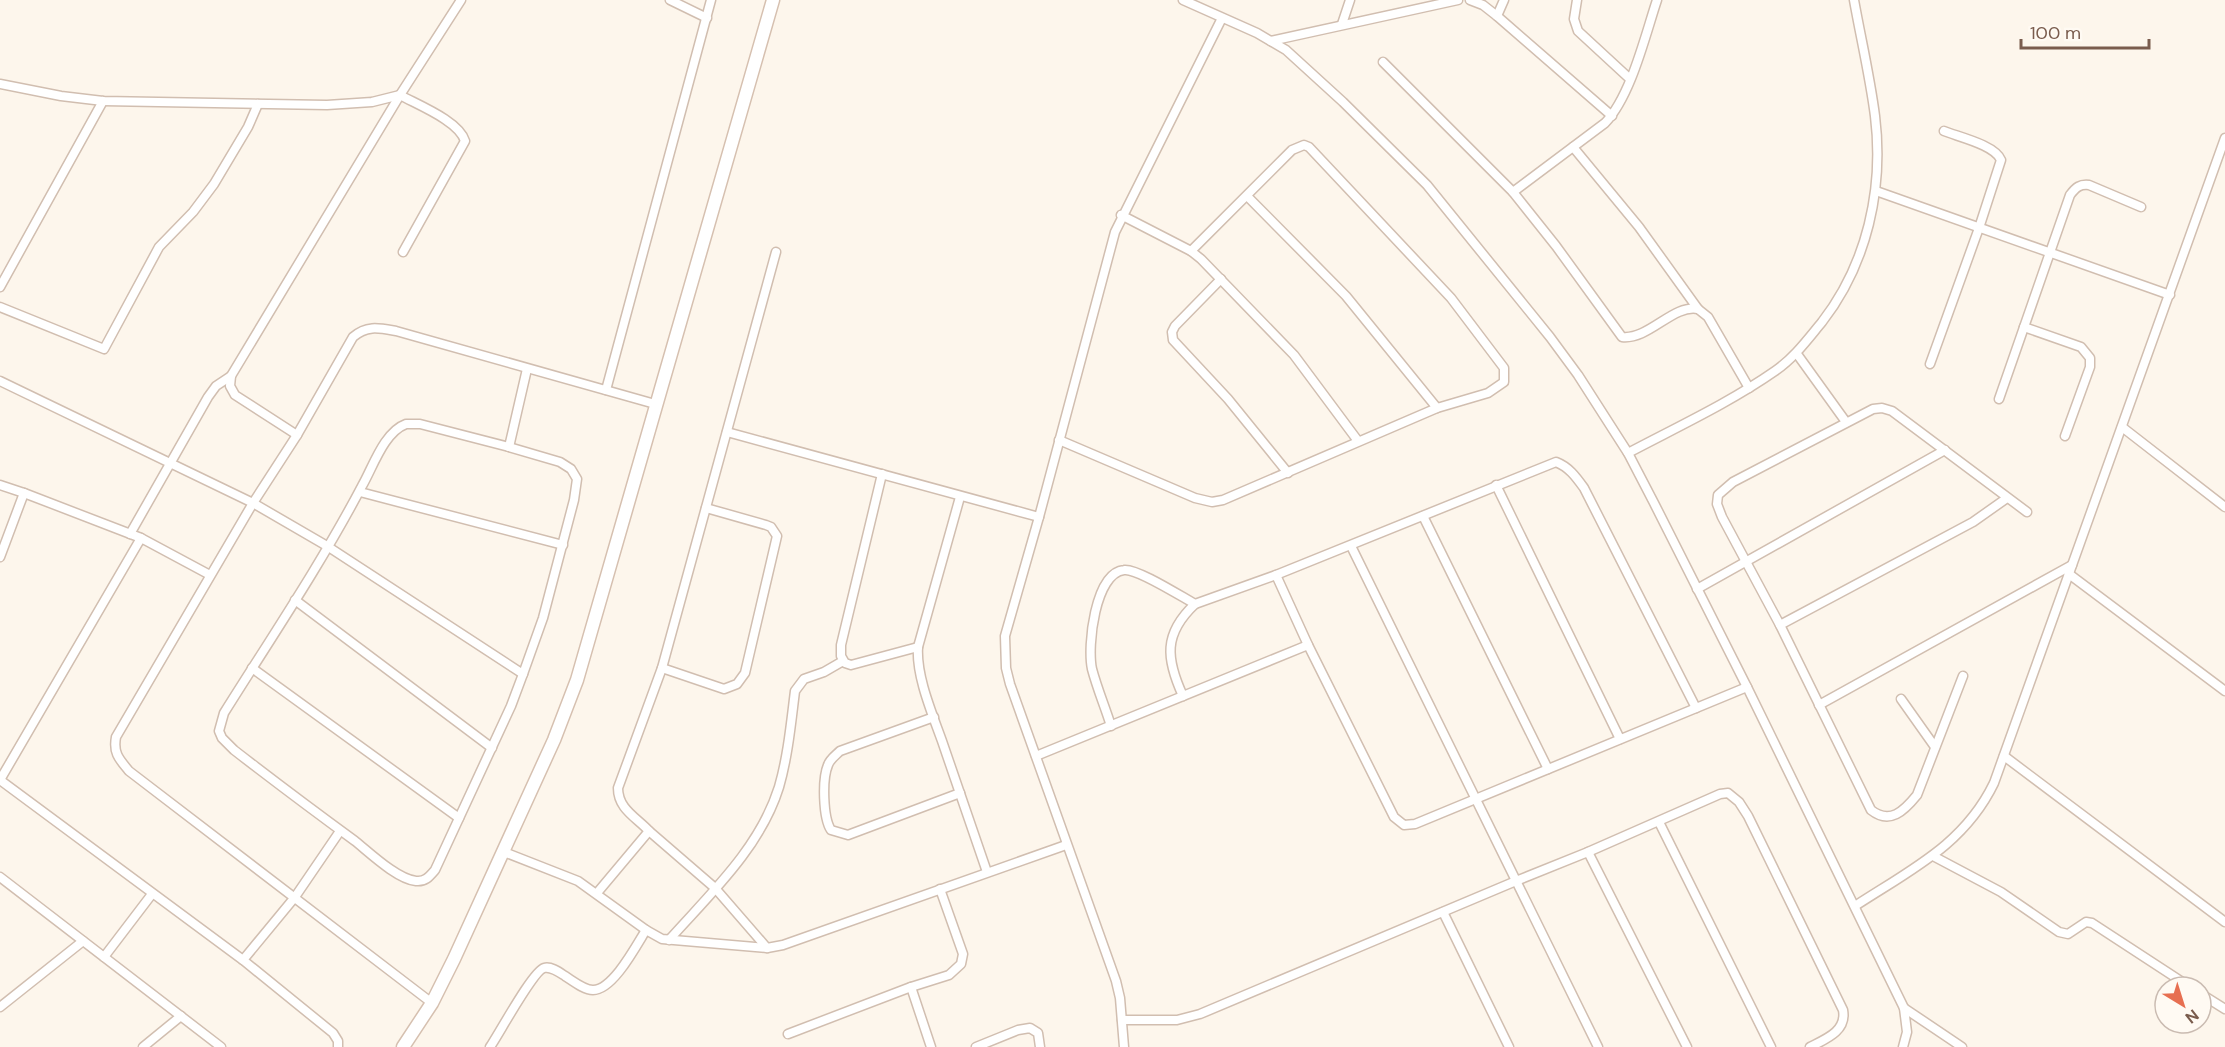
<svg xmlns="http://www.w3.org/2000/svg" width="2225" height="1047" font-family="'DM Sans',sans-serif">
	<rect width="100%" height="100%" fill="#fdf6ec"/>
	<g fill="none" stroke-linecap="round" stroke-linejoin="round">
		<g stroke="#d1beb0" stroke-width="11">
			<g id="street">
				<path d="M 670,0 L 707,18"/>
				<path d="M 1183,0 L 1257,33 L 1286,50 L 1343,102 L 1427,185 L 1550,337 L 1578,375 L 1628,453 L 1654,503 L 1747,687 L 1904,1008 L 1907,1032 L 1903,1047"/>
				<path d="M 1470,0 L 1483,5 L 1497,16 L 1612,116"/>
				<path d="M 1577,0 L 1574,19 L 1578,31 L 1630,79"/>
				<path d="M 1497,16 L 1504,0"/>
				<path d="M 1342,24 L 1350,0"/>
				<path d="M 1271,41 L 1458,0"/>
				<path d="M 1383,62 L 1513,192 L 1556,246 L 1622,337 C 1649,340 1673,304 1698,309 L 1708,317 L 1749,388"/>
				<path d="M 0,84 L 61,96 L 103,101 L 327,105 L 372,102 L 400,95 C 418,105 459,121 465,141 L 403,252"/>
				<path d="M 1573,147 L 1639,227 L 1698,309"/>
				<path d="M 1876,191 L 2170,295"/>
				<path d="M 1513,192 L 1605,123 C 1631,96 1645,36 1657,0"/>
				<path d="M 1247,196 L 1346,296 L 1437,408"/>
				<path d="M 1121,215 L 1191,251 L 1201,259 L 1294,355 L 1358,441"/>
				<path d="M 1221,279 L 1175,326 L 1172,332 L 1173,340 L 1228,399 L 1288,473"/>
				<path d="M 0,287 L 103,101"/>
				<path d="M 0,307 L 104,349 L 159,247 L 193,212 L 214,184 L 248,127 L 258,104"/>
				<path d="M 2024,327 L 2081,347 L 2090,358 L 2090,367 L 2065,436"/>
				<path d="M 1797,354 L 1846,422"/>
				<path d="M 1930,364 L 1979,228 L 2001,160 C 1995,145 1959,137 1944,131"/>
				<path d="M 0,381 L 253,503 L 327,546 L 523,674"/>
				<path d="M 606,390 L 711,0"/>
				<path d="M 1999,399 L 2070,195 C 2076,187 2080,184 2089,185 L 2141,207"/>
				<path d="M 406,424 L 420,424 L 509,447 L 560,462 L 571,469 L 577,479 L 574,500 L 543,618 L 523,674 L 511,706 L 435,870 C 429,877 425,882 416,881 C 397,879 370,853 355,841 C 314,811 274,781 234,750 L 222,738 L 219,731 L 224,713 C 271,638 321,564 362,486 C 373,467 384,432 406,424 Z"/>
				<path d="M 2122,427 L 2225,507"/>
				<path d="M 727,432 L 1039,517"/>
				<path d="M 297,435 L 235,395 L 230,386 L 231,376 L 400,95 L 461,0"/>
				<path d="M 1059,440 L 1195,498 L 1212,502 L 1223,500 L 1437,408 L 1488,393 L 1504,382 L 1504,368 L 1451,298 L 1309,147 L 1304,145 L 1292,150 L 1191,251"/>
				<path d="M 509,447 L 527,369"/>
				<path d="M 1628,453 C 1677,427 1729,403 1775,371 C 1794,358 1807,340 1822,322 C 1867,264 1884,189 1875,116 C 1870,77 1861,39 1854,0"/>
				<path d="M 882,474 L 841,645 L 841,656 L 845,663 L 851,665 L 918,647"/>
				<path d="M 0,485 L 24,493"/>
				<path d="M 1496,485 L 1620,739"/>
				<path d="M 360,492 L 563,545"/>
				<path d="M 960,497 L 918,647 C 916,676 932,713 942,741 C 957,785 972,828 987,872"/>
				<path d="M 1423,516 L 1548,769"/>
				<path d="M 130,534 L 208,397 L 216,386 L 231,376"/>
				<path d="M 1351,546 L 1598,1047"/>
				<path d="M 0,557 L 24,493 L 141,538"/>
				<path d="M 2069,574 L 2225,691"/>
				<path d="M 1276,575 L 1308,645 L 1394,817 L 1404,825 L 1415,824 L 1747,687"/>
				<path d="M 1697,589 L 1945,450"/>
				<path d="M 295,600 L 492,748"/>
				<path d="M 1780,625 L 1973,522 L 2007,498"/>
				<path d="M 252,668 L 459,818"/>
				<path d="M 662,668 L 724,689 L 737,684 L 745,673 L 777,536 L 771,527 L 766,525 L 706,508"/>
				<path d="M 1963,676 L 1917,795 C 1904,811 1890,825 1871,810 L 1780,625 L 1722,517 L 1717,504 L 1718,495 L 1733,482 L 1873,409 L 1882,408 L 1892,411 L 2027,512"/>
				<path d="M 1183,696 C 1166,659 1163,634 1195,604"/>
				<path d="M 1901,699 L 1935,747"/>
				<path d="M 1819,705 L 2072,565"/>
				<path d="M 934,717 L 840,751 C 836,755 830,759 828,765 C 822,779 823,818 831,830 L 848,835 L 960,793"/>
				<path d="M 1111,726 C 1105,707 1097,688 1092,669 C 1087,646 1095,573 1124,570 C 1137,568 1182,597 1195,604 L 1276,575 L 1556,462 C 1569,467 1576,477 1584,488 L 1696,708"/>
				<path d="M 1036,756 L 1308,645"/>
				<path d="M 2004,756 L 2225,922"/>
				<path d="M 0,780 L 243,960 L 333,1033 L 338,1041 L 338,1047"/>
				<path d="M 0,780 L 141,538 L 210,575"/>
				<path d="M 1659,822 L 1771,1047"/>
				<path d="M 649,831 L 715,888 L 767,948"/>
				<path d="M 504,852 L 578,881 L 646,930 L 662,939 L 767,948 L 783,945 L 1066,845"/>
				<path d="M 1588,852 L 1687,1047"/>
				<path d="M 1933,856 L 2001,892 L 2059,932 L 2068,934 L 2086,922 L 2092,923 L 2190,987"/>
				<path d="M 0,877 L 221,1047"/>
				<path d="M 597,893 L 649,831 C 636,817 618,809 618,788 L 662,668 L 776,252"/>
				<path d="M 1855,906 C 1910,870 1964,845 1994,783 L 2225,138"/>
				<path d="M 1443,912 L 1509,1047"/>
				<path d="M 669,940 C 710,894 760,848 779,787 C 788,756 791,723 795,691 L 804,679 L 824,672 L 843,661"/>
				<path d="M 104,957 L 152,894"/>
				<path d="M 243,960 L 295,897 L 340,831"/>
				<path d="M 911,987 L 931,1047"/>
				<path d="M 2201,994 L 2225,1009"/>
				<path d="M 432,1003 L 129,771 C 119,759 113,753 116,737 L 253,503 L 297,435 L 353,337 C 367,325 379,328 396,331 L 655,404"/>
				<path d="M 0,1007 L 83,941"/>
				<path d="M 1904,1008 L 1962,1047"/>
				<path d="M 1122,1020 L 1177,1020 L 1200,1014 L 1516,881 L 1588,852 L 1720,794 L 1728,793 L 1739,802 L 1748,816 L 1843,1010 C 1847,1031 1826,1039 1810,1047"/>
				<path d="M 788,1034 L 911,987 L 949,975 L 961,964 L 963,954 L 940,889"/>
				<path d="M 143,1047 L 181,1016"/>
				<path d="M 490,1047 C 499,1034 533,971 544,968 C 551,966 559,972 565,976 C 573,981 584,990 593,990 C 613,990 636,946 646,930"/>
				<path d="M 976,1047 L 1018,1030 L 1030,1028 L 1038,1033 L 1040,1047"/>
				<path d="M 1124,1047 L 1120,998 L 1116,981 L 1010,684 L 1006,668 L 1005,636 L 1039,517 L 1115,232 L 1222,18"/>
			</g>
		</g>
		<g stroke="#d6c0b0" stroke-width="15">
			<path id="secondary" d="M 403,1047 L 432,1003 L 454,959 L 554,740 L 577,680 L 773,0"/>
		</g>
		<use href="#street" stroke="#fff" stroke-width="8"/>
		<use href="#secondary" stroke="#fff" stroke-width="12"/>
	</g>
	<g transform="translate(2183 1005) rotate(142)"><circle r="28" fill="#fffaf3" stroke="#cabbb1" stroke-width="1.5"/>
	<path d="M0-4.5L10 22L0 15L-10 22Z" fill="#e76f51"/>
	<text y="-9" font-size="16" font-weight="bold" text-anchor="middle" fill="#7a5c4d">N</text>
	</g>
	<path d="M2021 39v9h128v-9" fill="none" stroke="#7a5c4d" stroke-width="3"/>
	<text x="2030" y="39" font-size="18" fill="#7a5c4d" stroke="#fffaf3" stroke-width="4.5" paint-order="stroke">100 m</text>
</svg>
